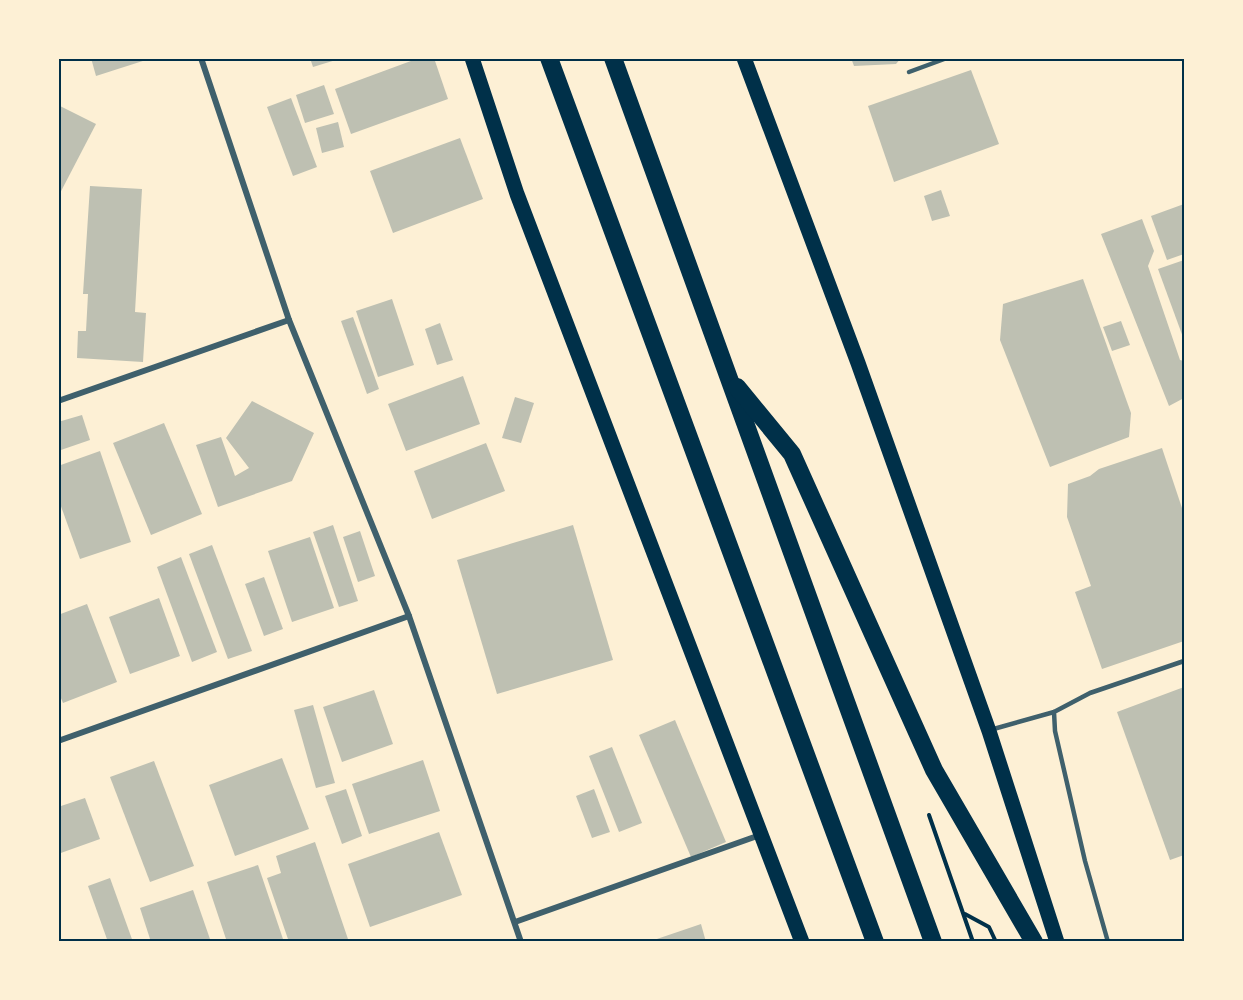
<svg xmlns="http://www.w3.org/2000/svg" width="1243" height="1000" font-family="Merriweather,serif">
	<rect width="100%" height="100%" fill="#fdf0d5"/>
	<g fill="#bec0b2">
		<path d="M 91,58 L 149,58 L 149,59 L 96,76 Z"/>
		<path d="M 310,58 L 339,58 L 339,59 L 313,67 Z"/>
		<path d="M 419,58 L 434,58 L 448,99 L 351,134 L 335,89 Z"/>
		<path d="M 851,58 L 901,58 L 896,64 L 854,66 Z"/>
		<path d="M 971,70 L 999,144 L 894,182 L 868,106 Z"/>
		<path d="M 324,85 L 334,114 L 305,123 L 296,95 Z"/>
		<path d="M 291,98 L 317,167 L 293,176 L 267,107 Z"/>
		<path d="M 58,105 L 96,124 L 58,197 Z"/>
		<path d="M 338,122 L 344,147 L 322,153 L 316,128 Z"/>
		<path d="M 460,138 L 483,199 L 393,233 L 370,171 Z"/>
		<path d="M 90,186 L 142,189 L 135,312 L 146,313 L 143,362 L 77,358 L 78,331 L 86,331 L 88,294 L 83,294 Z"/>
		<path d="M 941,190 L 950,216 L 932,221 L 924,196 Z"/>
		<path d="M 1184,204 L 1184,254 L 1167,260 L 1151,216 Z"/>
		<path d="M 1142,219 L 1154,251 L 1148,266 L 1180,360 L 1184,361 L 1184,398 L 1169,406 L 1101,234 Z"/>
		<path d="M 1184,260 L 1184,340 L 1158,269 Z"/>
		<path d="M 1083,279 L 1131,413 L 1129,437 L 1050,467 L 1000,340 L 1003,304 Z"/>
		<path d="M 392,299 L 414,365 L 378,377 L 356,311 Z"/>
		<path d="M 353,317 L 379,389 L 367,394 L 341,321 Z"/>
		<path d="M 1121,321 L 1130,345 L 1112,351 L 1103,327 Z"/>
		<path d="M 440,323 L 453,360 L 437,365 L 425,329 Z"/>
		<path d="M 463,376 L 480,424 L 406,451 L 388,404 Z"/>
		<path d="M 515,397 L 534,403 L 521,443 L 502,438 Z"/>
		<path d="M 252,401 L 314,433 L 292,481 L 218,507 L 196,445 L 221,437 L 235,476 L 249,468 L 226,438 Z"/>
		<path d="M 82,415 L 90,440 L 58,451 L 58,422 Z"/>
		<path d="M 164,423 L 202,514 L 151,535 L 113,443 Z"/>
		<path d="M 486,443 L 505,491 L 432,519 L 414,471 Z"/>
		<path d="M 1162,448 L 1184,514 L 1184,641 L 1102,669 L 1075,592 L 1091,586 L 1067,517 L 1068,484 L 1090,476 L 1099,469 Z"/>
		<path d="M 100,451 L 131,542 L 80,559 L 58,498 L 58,466 Z"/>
		<path d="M 333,525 L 358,601 L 339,607 L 313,532 Z"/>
		<path d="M 573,525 L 613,660 L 497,694 L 457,560 Z"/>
		<path d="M 360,531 L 375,576 L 358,582 L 343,537 Z"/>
		<path d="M 310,537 L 334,608 L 292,622 L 268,551 Z"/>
		<path d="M 212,545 L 252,651 L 228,659 L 189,554 Z"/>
		<path d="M 181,557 L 217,652 L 192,662 L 157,567 Z"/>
		<path d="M 264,577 L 283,629 L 264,636 L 245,584 Z"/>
		<path d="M 159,598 L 180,656 L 130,674 L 109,617 Z"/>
		<path d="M 87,604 L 117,682 L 63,703 L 58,691 L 58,615 Z"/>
		<path d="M 1184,687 L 1184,855 L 1170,860 L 1117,712 Z"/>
		<path d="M 374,690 L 393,744 L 342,762 L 323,707 Z"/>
		<path d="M 313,705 L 335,783 L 316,788 L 294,710 Z"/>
		<path d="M 675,720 L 726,842 L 691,857 L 639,735 Z"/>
		<path d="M 612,747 L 642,823 L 619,832 L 589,756 Z"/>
		<path d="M 282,758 L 309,829 L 235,856 L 209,785 Z"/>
		<path d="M 423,760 L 440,811 L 369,834 L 352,784 Z"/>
		<path d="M 154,761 L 194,866 L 150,882 L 110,777 Z"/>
		<path d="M 346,789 L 362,836 L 342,844 L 325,796 Z"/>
		<path d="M 594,789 L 610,832 L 592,838 L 576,796 Z"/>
		<path d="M 85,798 L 100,839 L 58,854 L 58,807 Z"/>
		<path d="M 439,832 L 462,895 L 370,927 L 348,864 Z"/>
		<path d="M 315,842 L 349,942 L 289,942 L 267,878 L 281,873 L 276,856 Z"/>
		<path d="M 258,865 L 284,942 L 227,942 L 207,882 Z"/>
		<path d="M 110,878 L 133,942 L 108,942 L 88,886 Z"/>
		<path d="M 193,890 L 211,942 L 151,942 L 140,908 Z"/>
		<path d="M 701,924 L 706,942 L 651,942 L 651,941 Z"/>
	</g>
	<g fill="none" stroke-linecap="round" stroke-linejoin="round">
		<g stroke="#003049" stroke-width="4">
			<path d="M 929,815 L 973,942"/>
			<path d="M 965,914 L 989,927 L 996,942"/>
		</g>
		<g stroke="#3f606c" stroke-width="4.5">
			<path d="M 909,72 L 947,58"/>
			<path d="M 990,730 L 1054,712"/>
			<path d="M 1108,942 L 1085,861 L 1055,731 L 1054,712 L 1090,693 L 1184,661"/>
		</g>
		<g stroke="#3f606c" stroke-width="6">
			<path d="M 201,58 L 289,320 L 409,616 L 521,942"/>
			<path d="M 58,401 L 289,320"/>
			<path d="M 58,741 L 409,616"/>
			<path d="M 515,922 L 760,835"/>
		</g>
		<g stroke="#003049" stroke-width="15">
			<path d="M 472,58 L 517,194 L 802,942"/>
			<path d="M 744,58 L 858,363 L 989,731 L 1057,942"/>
		</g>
		<g stroke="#003049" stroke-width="18">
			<path d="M 549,58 L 875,942"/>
			<path d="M 613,58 L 933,942"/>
			<path d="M 737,387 L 792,454 L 934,770 L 1034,942"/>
		</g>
	</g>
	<rect width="1243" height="1000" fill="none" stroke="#fdf0d5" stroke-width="120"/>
	<rect x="60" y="60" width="1123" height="880" fill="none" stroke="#003049" stroke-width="2"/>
</svg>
